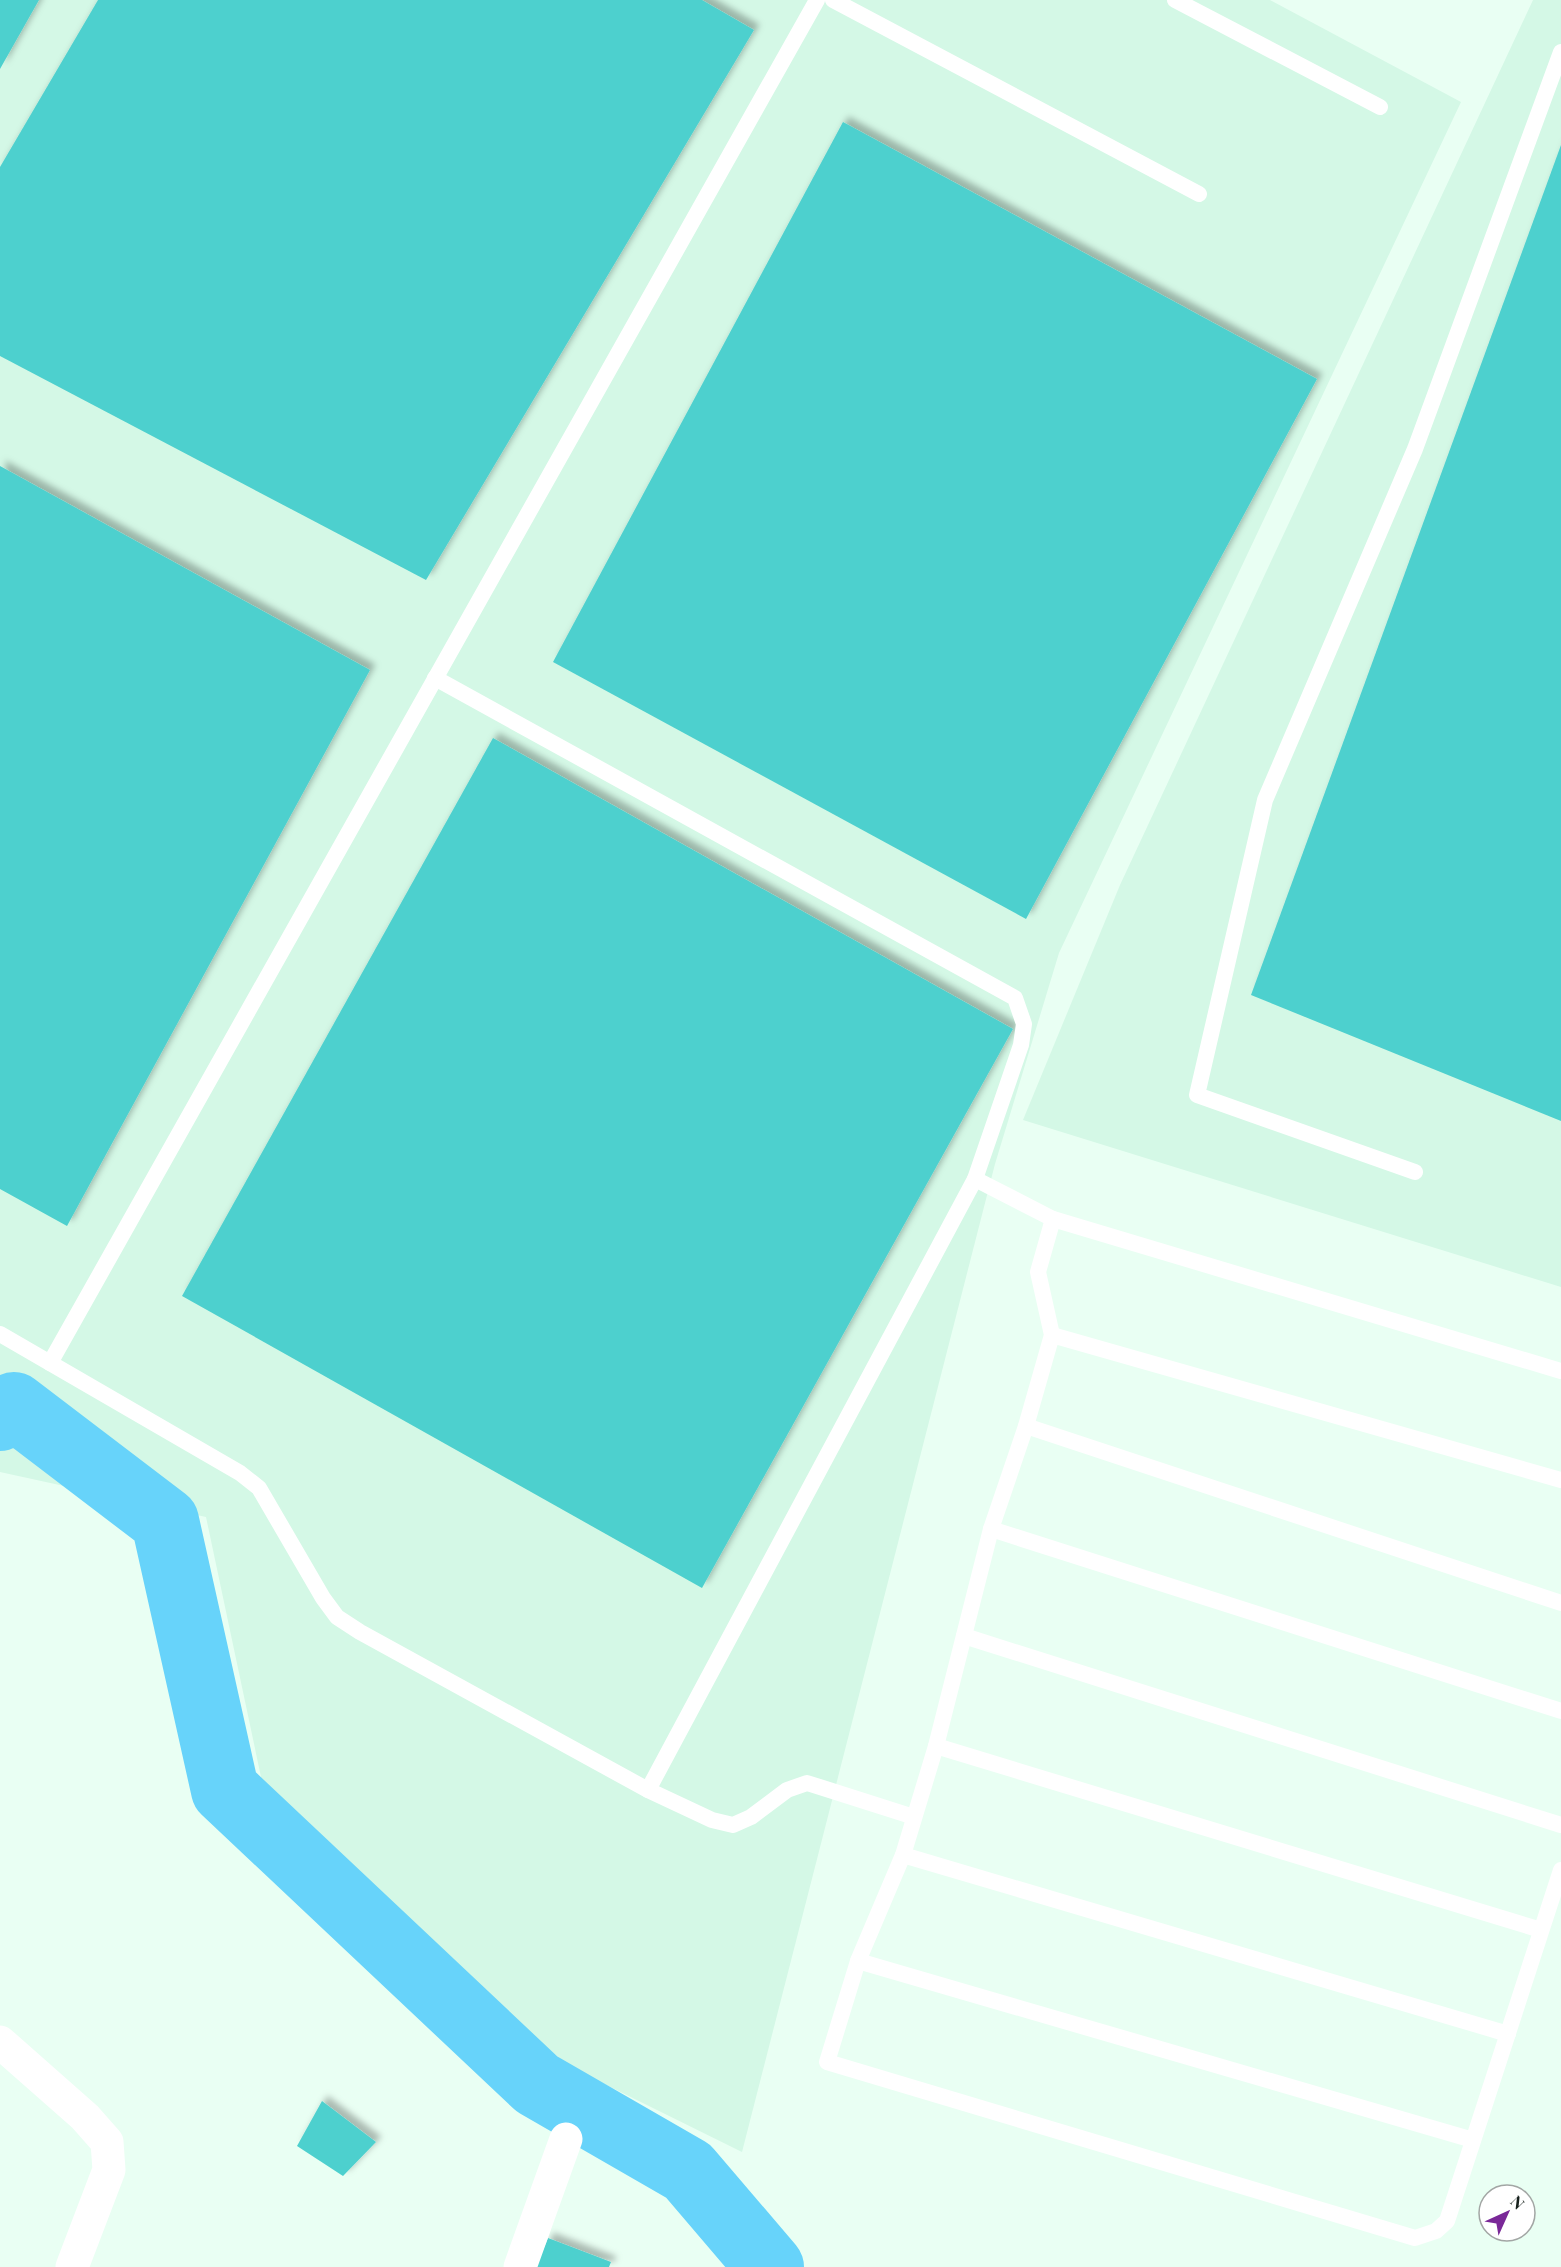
<svg xmlns="http://www.w3.org/2000/svg" width="1561" height="2267" font-family="'Playfair Display',serif">
	<defs>
		<filter id="shadow"><feDropShadow dx="5.5" dy="-5.5" stdDeviation="3" flood-color="#0004"/></filter>
	</defs>
	<rect width="100%" height="100%" fill="#e9fff3"/>
	<g fill="#d4f8e6">
		<path d="M 0,0 L 1270,0 L 1461,102 L 1059,953 L 995,1164 L 742,2152 L 572,2068 L 272,1829 L 206,1517 L 0,1472 Z"/>
		<path d="M 1533,0 L 1561,0 L 1561,1287 L 1023,1120 L 1120,885 Z"/>
	</g>
	<g fill="none" stroke-linecap="round" stroke-linejoin="round">
		<path stroke="#67d3fa" stroke-width="68" d="M 0,1417 L 14,1406 L 165,1521 L 225,1790 L 537,2084 L 688,2171 L 770,2267"/>
	</g>
	<g fill="#4dd0ce" filter="url(#shadow)">
		<path d="M 0,0 L 39,0 L 0,69 Z"/>
		<path d="M 98,0 L 702,0 L 754,30 L 426,580 L 0,356 L 0,167 Z"/>
		<path d="M 843,122 L 1317,379 L 1026,919 L 553,662 Z"/>
		<path d="M 1561,145 L 1561,1121 L 1251,995 Z"/>
		<path d="M 0,466 L 370,670 L 67,1226 L 0,1189 Z"/>
		<path d="M 493,738 L 1013,1029 L 702,1588 L 182,1296 Z"/>
		<path d="M 322,2101 L 376,2142 L 343,2176 L 297,2146 Z"/>
		<path d="M 548,2238 L 611,2262 L 609,2267 L 536,2267 Z"/>
	</g>
	<g fill="none" stroke-linecap="round" stroke-linejoin="round">
		<g stroke="#fff" stroke-width="16">
			<path d="M 833,0 L 1199,194"/>
			<path d="M 1175,0 L 1380,107"/>
			<path d="M 435,678 L 1015,998 L 1024,1024 L 1021,1045 L 975,1179 L 1053,1219 L 1561,1371"/>
			<path d="M 1415,1172 L 1197,1095 L 1265,800 L 1415,449 L 1561,52"/>
			<path d="M 1053,1219 L 1038,1272 L 1052,1335 L 1026,1426 L 991,1529 L 936,1746 L 903,1855 L 858,1961 L 827,2062 L 1415,2238 L 1436,2231 L 1447,2221 L 1561,1870"/>
			<path d="M 0,1334 L 240,1473 L 259,1488 L 323,1598 L 337,1617 L 360,1632 L 648,1790 L 712,1820 L 733,1825 L 751,1817 L 787,1790 L 807,1783 L 914,1817"/>
			<path d="M 1052,1335 L 1561,1480"/>
			<path d="M 50,1363 L 817,0"/>
			<path d="M 1026,1426 L 1561,1603"/>
			<path d="M 991,1529 L 1561,1711"/>
			<path d="M 964,1636 L 1561,1825"/>
			<path d="M 936,1746 L 1541,1930"/>
			<path d="M 648,1790 L 975,1179"/>
			<path d="M 903,1855 L 1508,2034"/>
			<path d="M 858,1961 L 1473,2140"/>
		</g>
		<g stroke="#fff" stroke-width="33">
			<path d="M 0,2042 L 85,2117 L 107,2142 L 109,2170 L 72,2267"/>
			<path d="M 520,2267 L 566,2139"/>
		</g>
	</g>
	<g transform="translate(1507 2213) rotate(45)"><circle r="28" fill="#ffffff" stroke="#a2a6a4" stroke-width="1.5"/>
	<path d="M0-4.5L10 22L0 15L-10 22Z" fill="#7a2898"/>
	<text y="-9" font-size="16" font-weight="bold" text-anchor="middle" fill="#17211c">N</text>
	</g>
</svg>
